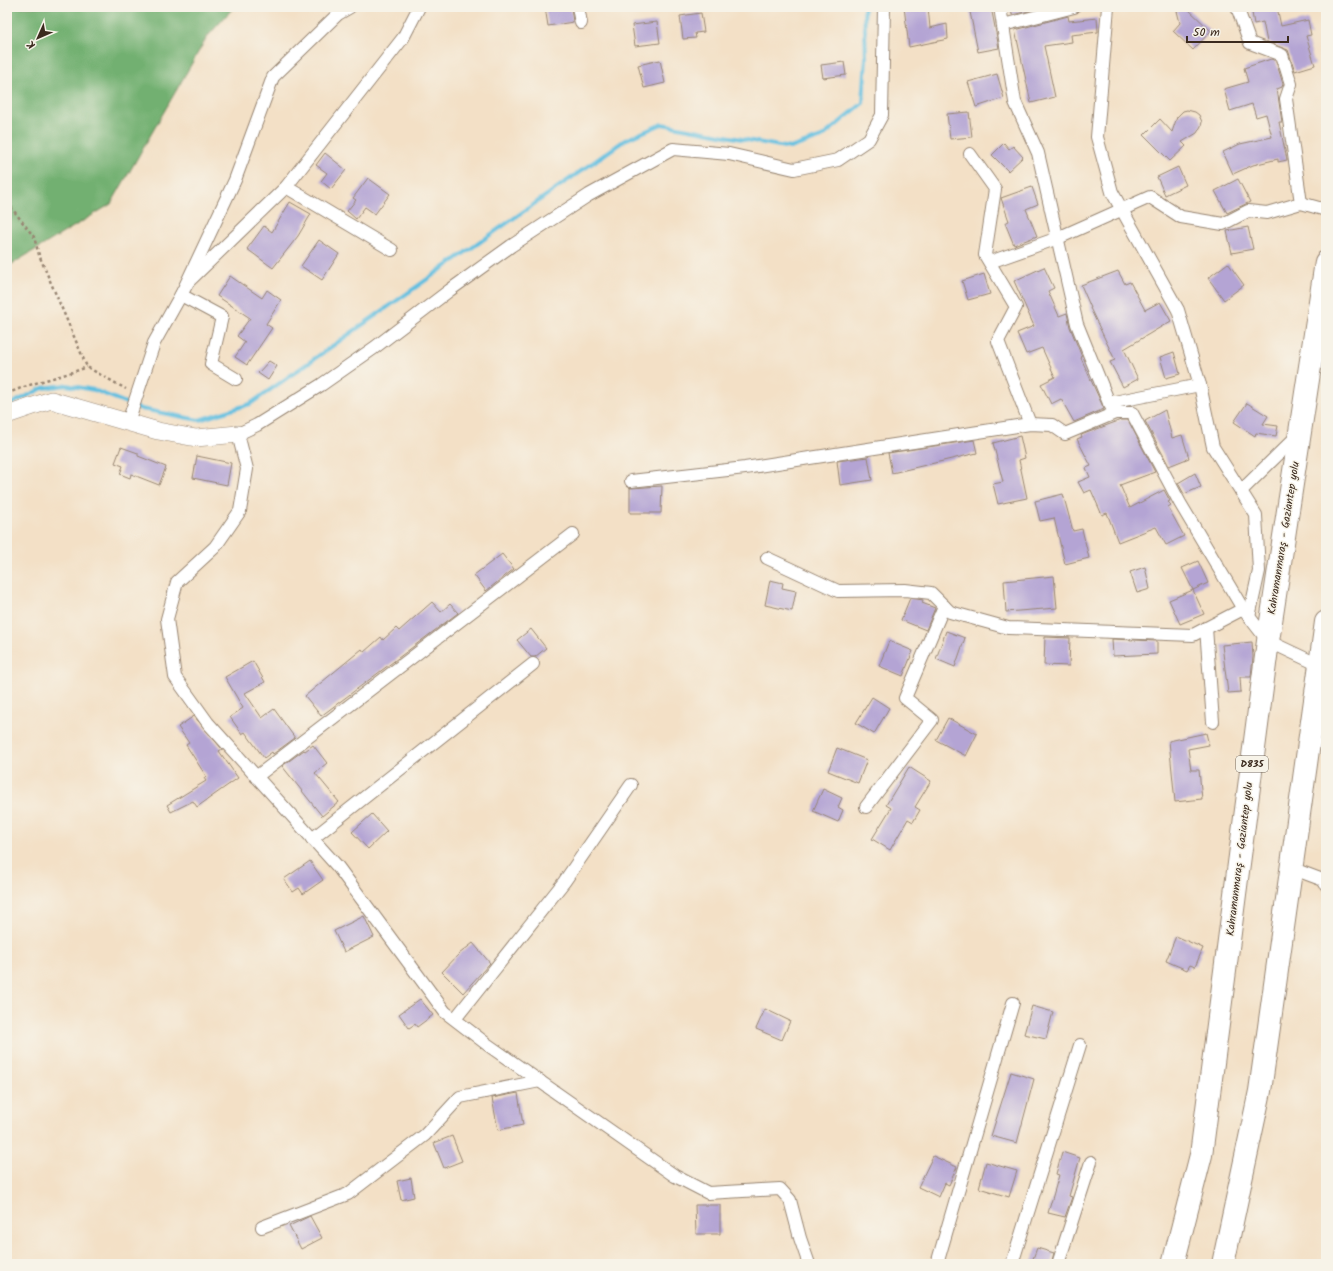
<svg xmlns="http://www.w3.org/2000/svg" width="1333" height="1271" font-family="Kalam,sans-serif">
	<rect width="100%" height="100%" fill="#f7f3e8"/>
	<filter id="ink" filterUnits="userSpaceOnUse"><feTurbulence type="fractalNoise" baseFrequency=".025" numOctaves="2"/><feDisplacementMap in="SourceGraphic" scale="8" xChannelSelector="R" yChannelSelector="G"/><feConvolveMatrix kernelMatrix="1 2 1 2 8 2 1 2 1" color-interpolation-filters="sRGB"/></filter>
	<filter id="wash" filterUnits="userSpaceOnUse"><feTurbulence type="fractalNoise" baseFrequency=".012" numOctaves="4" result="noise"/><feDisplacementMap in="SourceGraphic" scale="16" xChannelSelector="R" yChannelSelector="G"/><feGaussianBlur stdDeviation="0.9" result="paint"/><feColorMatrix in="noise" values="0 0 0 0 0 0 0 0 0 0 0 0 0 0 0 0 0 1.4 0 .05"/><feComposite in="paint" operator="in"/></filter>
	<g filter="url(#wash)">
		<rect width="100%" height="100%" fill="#f3e0c6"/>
		<path fill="#72b071" stroke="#566d48" d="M 7,7 L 234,7 L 207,37 L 111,204 L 7,267 Z"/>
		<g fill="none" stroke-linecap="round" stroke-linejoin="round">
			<path stroke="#62bfe0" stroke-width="4" d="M 7,406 L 43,388 L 66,385 L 94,390 L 141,409 L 199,420 L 250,404 L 625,140 L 662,124 L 790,148 L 822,137 L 863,103 L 866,58 L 864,7"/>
		</g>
		<g id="blocks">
			<g fill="#b4a4d4">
				<path d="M 545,7 L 571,7 L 573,22 L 548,26 Z"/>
				<path d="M 904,7 L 928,7 L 930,28 L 947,24 L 948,39 L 909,47 Z"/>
				<path d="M 969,7 L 991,7 L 999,48 L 978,52 Z"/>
				<path d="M 1011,7 L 1029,7 L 1029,11 L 1012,15 Z"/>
				<path d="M 1176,7 L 1186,7 L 1211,31 L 1193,50 L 1173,31 L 1180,23 Z"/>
				<path d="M 1251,7 L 1277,7 L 1281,26 L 1308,20 L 1311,35 L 1306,36 L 1315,65 L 1295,71 L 1288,50 L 1267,42 L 1263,22 L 1254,24 Z"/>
				<path d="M 701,13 L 704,32 L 695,33 L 696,38 L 683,39 L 680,16 Z"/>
				<path d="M 1068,16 L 1069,21 L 1097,18 L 1098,32 L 1071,35 L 1072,42 L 1044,46 L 1055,97 L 1031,103 L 1015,30 Z"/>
				<path d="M 657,22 L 660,43 L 635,46 L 632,25 Z"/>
				<path d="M 1271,59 L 1276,61 L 1283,84 L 1282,87 L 1277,89 L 1282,122 L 1279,122 L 1287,160 L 1278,162 L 1278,159 L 1253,165 L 1233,174 L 1223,152 L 1240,144 L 1272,137 L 1266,114 L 1256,117 L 1252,104 L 1230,111 L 1224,89 L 1248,82 L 1244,68 Z"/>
				<path d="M 660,60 L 665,83 L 644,88 L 638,65 Z"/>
				<path d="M 844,62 L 846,75 L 823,78 L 821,65 Z"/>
				<path d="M 997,74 L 1004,98 L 976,107 L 968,82 Z"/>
				<path d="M 1187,110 L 1195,112 L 1199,115 L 1202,122 L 1201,126 L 1197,133 L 1182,142 L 1186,146 L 1170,161 L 1144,135 L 1160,119 L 1172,132 L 1177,117 L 1183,111 Z"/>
				<path d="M 969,112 L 972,137 L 950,139 L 947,114 Z"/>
				<path d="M 1004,143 L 1009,149 L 1013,146 L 1023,157 L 1008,171 L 992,155 Z"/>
				<path d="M 325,153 L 346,170 L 331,189 L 321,181 L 327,173 L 316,165 Z"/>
				<path d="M 1178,167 L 1186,185 L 1165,195 L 1157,177 Z"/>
				<path d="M 368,178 L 390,194 L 375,214 L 365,207 L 356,219 L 347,211 L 356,200 L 353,198 Z"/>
				<path d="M 1238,179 L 1250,202 L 1227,213 L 1215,191 Z"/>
				<path d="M 1032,187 L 1038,204 L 1026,209 L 1037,236 L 1014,245 L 1005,223 L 1009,221 L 1001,198 Z"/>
				<path d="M 290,202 L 311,214 L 298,236 L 273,268 L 247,249 L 264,226 L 272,232 Z"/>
				<path d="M 1248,227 L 1253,249 L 1232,253 L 1227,231 Z"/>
				<path d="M 319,240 L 339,254 L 322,280 L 301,266 Z"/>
				<path d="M 1228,263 L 1244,285 L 1224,300 L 1208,278 Z"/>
				<path d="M 1044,267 L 1054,288 L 1048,291 L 1059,316 L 1067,313 L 1070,327 L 1082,357 L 1081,358 L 1104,409 L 1074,422 L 1061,399 L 1051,404 L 1041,384 L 1055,377 L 1042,348 L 1026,354 L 1017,333 L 1034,326 L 1014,281 Z"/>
				<path d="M 1118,271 L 1125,284 L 1130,282 L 1145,310 L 1160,302 L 1171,321 L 1124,349 L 1138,379 L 1123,387 L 1110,362 L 1115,360 L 1090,308 L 1091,308 L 1081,285 Z"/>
				<path d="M 984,274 L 990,294 L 968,300 L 962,281 Z"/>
				<path d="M 230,276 L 262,298 L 267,290 L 281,300 L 266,324 L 272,328 L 247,365 L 235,357 L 245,342 L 237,336 L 250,318 L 217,296 Z"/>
				<path d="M 1174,352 L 1180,374 L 1166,378 L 1160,357 Z"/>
				<path d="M 269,361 L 277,366 L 268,380 L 258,373 Z"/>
				<path d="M 1247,403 L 1268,416 L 1263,424 L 1278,426 L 1276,436 L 1256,433 L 1255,436 L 1234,422 Z"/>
				<path d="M 1165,410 L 1172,438 L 1182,435 L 1189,458 L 1169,466 L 1145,421 Z"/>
				<path d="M 1121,420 L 1128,420 L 1155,472 L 1120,485 L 1130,508 L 1164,490 L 1170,501 L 1168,502 L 1171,505 L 1168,507 L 1184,536 L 1166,545 L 1156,527 L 1118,542 L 1107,513 L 1102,515 L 1091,490 L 1084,493 L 1078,482 L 1090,477 L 1086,468 L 1091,466 L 1077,439 L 1082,437 L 1081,435 Z"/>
				<path d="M 1020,436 L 1025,458 L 1019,460 L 1027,498 L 998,504 L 993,484 L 1003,482 L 993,443 Z"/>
				<path d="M 974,440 L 977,453 L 892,473 L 888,453 Z"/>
				<path d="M 121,447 L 138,453 L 138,456 L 166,467 L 159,485 L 131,474 L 130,478 L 120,474 L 123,466 L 115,463 Z"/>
				<path d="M 197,456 L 231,463 L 227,485 L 193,478 Z"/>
				<path d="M 868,457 L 872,480 L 840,485 L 837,461 Z"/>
				<path d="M 1195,473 L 1201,487 L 1184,494 L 1178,483 Z"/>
				<path d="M 662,486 L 661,513 L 630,513 L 630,488 Z"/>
				<path d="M 1063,494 L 1073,531 L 1082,529 L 1089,558 L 1065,564 L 1054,518 L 1040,521 L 1035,501 Z"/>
				<path d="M 502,554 L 514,569 L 486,591 L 474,575 Z"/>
				<path d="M 1198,561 L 1208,583 L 1193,590 L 1182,568 Z"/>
				<path d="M 1145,567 L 1150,589 L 1137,593 L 1130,572 Z"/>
				<path d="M 1054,576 L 1057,608 L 1006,612 L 1004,581 Z"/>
				<path d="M 770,580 L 783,583 L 782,588 L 796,591 L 792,611 L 765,605 Z"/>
				<path d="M 1193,590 L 1204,614 L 1180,624 L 1169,600 Z"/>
				<path d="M 910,598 L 923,600 L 922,603 L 935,608 L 926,630 L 901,620 Z"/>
				<path d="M 432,602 L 441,612 L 450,604 L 458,613 L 321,716 L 305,696 L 362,649 L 364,652 L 381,637 L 383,640 L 396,628 L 399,631 Z"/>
				<path d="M 531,629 L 546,648 L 535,657 L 531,657 L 517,640 Z"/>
				<path d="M 946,631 L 965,638 L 955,667 L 936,659 Z"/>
				<path d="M 1045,637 L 1070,638 L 1069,666 L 1044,665 Z"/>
				<path d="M 1112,639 L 1157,641 L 1157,654 L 1113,656 Z"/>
				<path d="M 889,641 L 913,651 L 903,676 L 879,666 Z"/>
				<path d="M 1252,642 L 1253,657 L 1251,677 L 1240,677 L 1241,692 L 1228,693 L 1222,645 Z"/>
				<path d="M 253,661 L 265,682 L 245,693 L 262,718 L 274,709 L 295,738 L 273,754 L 272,752 L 264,758 L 245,732 L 242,734 L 230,717 L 243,708 L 225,677 Z"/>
				<path d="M 872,697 L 889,708 L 874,734 L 856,723 Z"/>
				<path d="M 194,716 L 222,749 L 219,751 L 238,778 L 197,807 L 193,801 L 171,812 L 167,805 L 206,781 L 204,778 L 206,776 L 186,745 L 189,743 L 178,727 Z"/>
				<path d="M 948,718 L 977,734 L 966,756 L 936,740 Z"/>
				<path d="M 1206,733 L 1209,745 L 1188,749 L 1191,770 L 1199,770 L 1202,799 L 1175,802 L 1169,741 Z"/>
				<path d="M 313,745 L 327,763 L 315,773 L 339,802 L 322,816 L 282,766 L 304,750 L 305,751 Z"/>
				<path d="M 837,748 L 867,760 L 858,783 L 828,771 Z"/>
				<path d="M 909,767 L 931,781 L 915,807 L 920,810 L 913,822 L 908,819 L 890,850 L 872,839 L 891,808 L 886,805 Z"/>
				<path d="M 823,789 L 842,798 L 838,807 L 843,810 L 838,822 L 813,811 Z"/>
				<path d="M 372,814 L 387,831 L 368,849 L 352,832 Z"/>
				<path d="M 310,861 L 323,880 L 303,894 L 299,888 L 293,892 L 284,879 Z"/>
				<path d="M 364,916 L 374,937 L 344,952 L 334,931 Z"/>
				<path d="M 1176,936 L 1203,948 L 1195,967 L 1190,965 L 1187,970 L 1166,961 Z"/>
				<path d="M 473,943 L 490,963 L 463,993 L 442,972 L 459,954 Z"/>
				<path d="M 420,999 L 433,1015 L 417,1027 L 415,1024 L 409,1028 L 399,1014 Z"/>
				<path d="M 1032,1006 L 1053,1012 L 1046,1039 L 1024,1034 Z"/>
				<path d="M 765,1009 L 790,1021 L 782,1040 L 756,1029 Z"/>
				<path d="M 1011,1072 L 1034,1079 L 1017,1143 L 991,1136 Z"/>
				<path d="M 518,1093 L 523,1125 L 498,1130 L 492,1098 Z"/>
				<path d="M 452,1136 L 462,1161 L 444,1168 L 434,1143 Z"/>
				<path d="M 1062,1152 L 1080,1158 L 1069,1196 L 1072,1197 L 1065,1217 L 1048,1213 L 1059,1175 L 1056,1174 Z"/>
				<path d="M 933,1156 L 957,1167 L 949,1185 L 945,1183 L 939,1197 L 918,1187 Z"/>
				<path d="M 986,1162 L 1017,1171 L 1009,1197 L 979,1188 Z"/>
				<path d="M 411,1178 L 414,1197 L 401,1200 L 397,1181 Z"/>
				<path d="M 695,1205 L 720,1205 L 720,1234 L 696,1234 Z"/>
				<path d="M 310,1216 L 322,1238 L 301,1249 L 289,1226 Z"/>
				<path d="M 1037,1248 L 1054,1253 L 1051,1264 L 1031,1264 Z"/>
			</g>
		</g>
	</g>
	<g filter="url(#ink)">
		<use href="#blocks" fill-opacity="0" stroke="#978572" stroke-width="1"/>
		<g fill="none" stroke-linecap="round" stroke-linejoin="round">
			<g stroke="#978572" stroke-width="14">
				<g id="street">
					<path d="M 578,7 L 581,23"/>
					<path d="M 1000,7 L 1015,102 L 1038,153 L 1077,324 L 1109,403 L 1115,413 L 1132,413 L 1180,503 L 1243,609 L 1268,641 L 1319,665"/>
					<path d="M 1108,7 L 1097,137 L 1112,192 L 1178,310 L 1200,385 L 1213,447 L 1256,515 L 1259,571 L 1249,617"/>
					<path d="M 1003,25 L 1074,7"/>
					<path d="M 970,154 L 995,189 L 985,255 L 1016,307 L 998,341 L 1030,424"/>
					<path d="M 286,187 L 392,250"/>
					<path d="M 1301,203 L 1326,210"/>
					<path d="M 990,262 L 1058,238 L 1150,197 L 1181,217 L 1223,224 L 1248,211 L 1267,213 L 1301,203 L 1286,99 L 1291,84 L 1282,55 L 1250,43 L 1237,7"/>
					<path d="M 236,379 L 211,364 L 222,317 L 181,295 L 235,180 L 273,77 L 338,14 L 350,7"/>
					<path d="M 1109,403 L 1200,385"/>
					<path d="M 128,422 L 154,343 L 188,282 L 286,187 L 403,38 L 419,7"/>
					<path d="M 631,481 L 745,468 L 1030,424 L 1052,425 L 1065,434 L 1115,413"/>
					<path d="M 1241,491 L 1299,434"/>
					<path d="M 767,558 L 838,591 L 905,590 L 931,593 L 950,612 L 1008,628 L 1193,635 L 1243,609"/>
					<path d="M 1206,628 L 1213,722"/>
					<path d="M 256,777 L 573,534"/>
					<path d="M 866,807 L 932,720 L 905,698 L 944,606"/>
					<path d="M 312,839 L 533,664"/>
					<path d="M 1291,868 L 1323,880 L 1326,885"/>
					<path d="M 455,1019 L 564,882 L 631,785"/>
					<path d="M 262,1227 L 348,1194 L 425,1135 L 460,1097 L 540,1081"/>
					<path d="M 809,1264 L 800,1238 L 790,1200 L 780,1189 L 708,1193 L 675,1176 L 488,1045 L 445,1012 L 338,867 L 208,723 L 175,677 L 167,619 L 177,582 L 215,547 L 240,511 L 247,469 L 238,434 L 257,425 L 321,385 L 374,348 L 450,290 L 511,246 L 589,195 L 673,149 L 729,154 L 794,169 L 838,160 L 869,139 L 882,115 L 884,7"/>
					<path d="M 937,1264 L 1013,1003"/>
					<path d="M 1012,1264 L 1080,1045"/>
					<path d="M 1058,1264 L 1091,1162"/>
				</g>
			</g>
			<g stroke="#978572" stroke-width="18">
				<path id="secondary" d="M 7,415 L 51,400 L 158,431 L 196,438 L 238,434"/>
			</g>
			<g stroke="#978572" stroke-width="24">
				<g id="highway">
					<path d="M 1173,1264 L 1201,1155 L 1268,641 L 1326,262"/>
					<path d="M 1223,1264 L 1260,1091 L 1326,622"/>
				</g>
			</g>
			<g stroke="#978572" stroke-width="2.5" stroke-dasharray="3 3" stroke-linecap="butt">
				<path d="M 7,202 L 34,237 L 39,255 L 87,367 L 126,389"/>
				<path d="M 7,394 C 32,382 61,377 87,367"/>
			</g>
			<use href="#street" stroke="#fff" stroke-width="12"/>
			<use href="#secondary" stroke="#fff" stroke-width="17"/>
			<use href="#highway" stroke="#fff" stroke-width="22"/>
		</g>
	</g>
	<g text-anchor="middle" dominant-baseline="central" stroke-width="3" stroke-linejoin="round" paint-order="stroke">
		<rect fill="#f7f3e8" stroke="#73665b" stroke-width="1" x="1236" y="756" width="32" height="16" rx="3"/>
		<g font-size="10" font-weight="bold" fill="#3b2a1e">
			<text x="1252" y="764">D835</text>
		</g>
		<g font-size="11" fill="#3b2a1e" stroke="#f7f3e8">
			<text transform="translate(1284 538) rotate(-81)">Kahramanmaraş - Gaziantep yolu</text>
			<text transform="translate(1240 859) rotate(-83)">Kahramanmaraş - Gaziantep yolu</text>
		</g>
	</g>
	<rect width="1333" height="1271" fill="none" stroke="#f7f3e8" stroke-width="24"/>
	<g transform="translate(38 38) rotate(225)" stroke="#f7f3e8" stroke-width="3" paint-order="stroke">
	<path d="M0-3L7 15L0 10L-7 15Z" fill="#3b2a1e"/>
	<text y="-6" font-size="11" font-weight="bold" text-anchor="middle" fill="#3b2a1e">K</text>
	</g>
	<path d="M1187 36v6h101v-6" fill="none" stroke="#3b2a1e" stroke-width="2"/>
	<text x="1193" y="36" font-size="12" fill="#3b2a1e" stroke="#f7f3e8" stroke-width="3" paint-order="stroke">50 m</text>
</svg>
